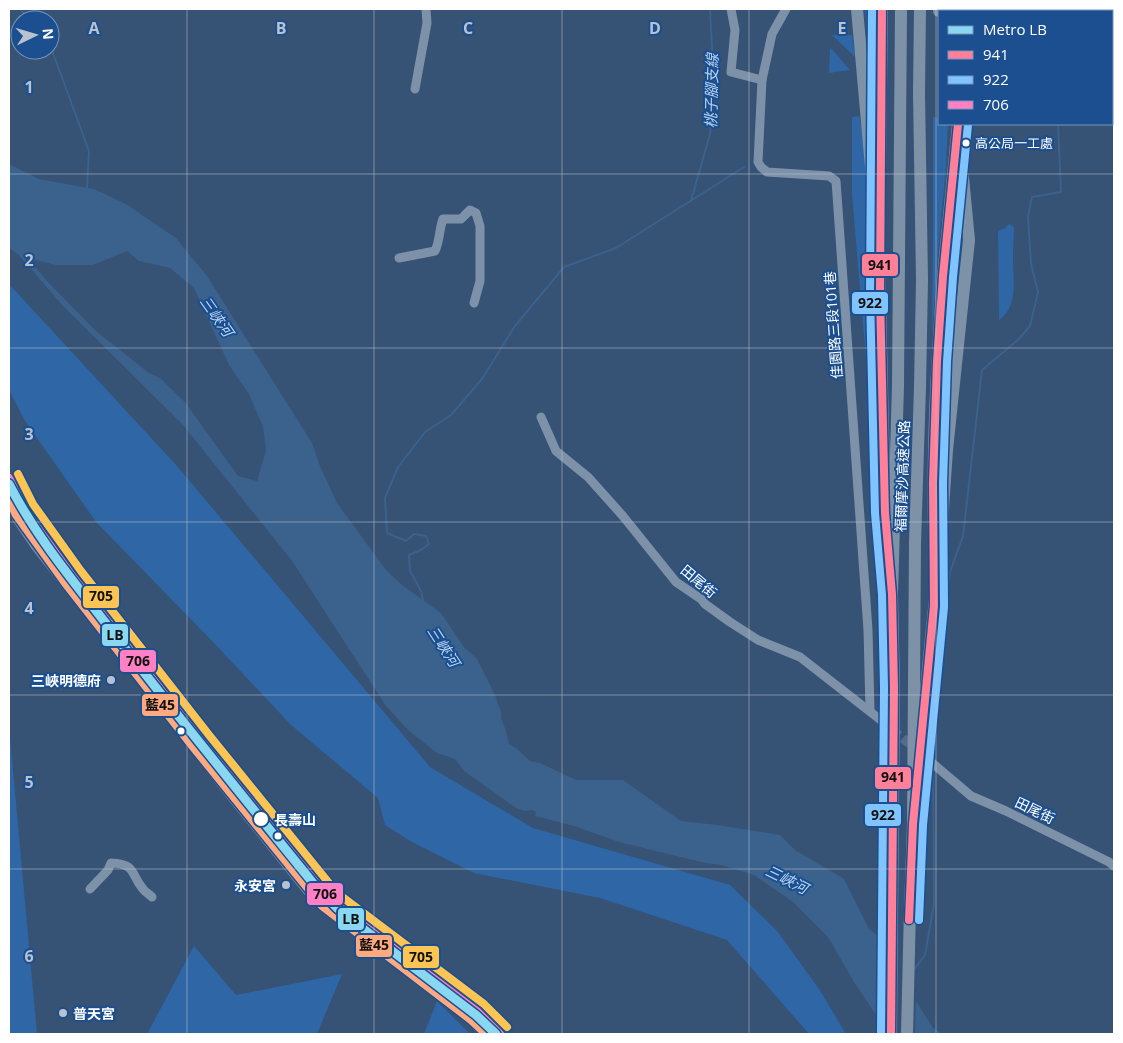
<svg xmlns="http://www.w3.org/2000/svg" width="1123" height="1043" font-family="'Open Sans','Noto Sans TC',sans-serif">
	<rect width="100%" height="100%" fill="#365274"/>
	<g fill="#2f66a5">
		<path d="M 865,9 L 876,9 L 875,82 L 867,33 Z"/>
		<path d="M 832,35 L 852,35 L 855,57 Z"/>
		<path d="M 830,47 L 850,70 L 829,73 Z"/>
		<path d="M 859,116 L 863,134 L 869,193 L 871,234 L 871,290 L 875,337 L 877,398 L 875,513 L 870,443 L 867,370 L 852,195 L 852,117 Z"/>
		<path d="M 933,117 L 939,118 L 939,124 L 948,124 L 946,167 L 939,240 L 932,334 L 933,214 Z"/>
		<path d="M 958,171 L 963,211 L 942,399 L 941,352 Z"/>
		<path d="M 1009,224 L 1014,227 C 1014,237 1013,248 1013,258 C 1013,279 1019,306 999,320 L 998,231 L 1005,228 Z"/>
		<path d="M 9,284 L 177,466 L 430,767 L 533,828 L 730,885 L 778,932 L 821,992 L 846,1034 L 809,1034 L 727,940 L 600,898 L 474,873 L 410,841 L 385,825 L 378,798 L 291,725 L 215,644 L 96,522 L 25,421 L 9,390 Z"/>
		<path d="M 9,726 L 37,1034 L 9,1034 Z"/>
		<path d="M 194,946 L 236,995 L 342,974 L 317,1034 L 147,1034 Z"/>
		<path d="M 437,1001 L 470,1034 L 424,1034 Z"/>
	</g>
	<path fill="#3b618d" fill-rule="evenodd" d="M 9,164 L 39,179 L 94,189 L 126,204 L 176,238 L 207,276 L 312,443 L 320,466 L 337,503 L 386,570 L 402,585 L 441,613 L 463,646 L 477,659 L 495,695 L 501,712 L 501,718 L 506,731 L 509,744 L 516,748 L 530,761 L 540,763 L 576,780 L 623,780 L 681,821 L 718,825 L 780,835 L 795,850 L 844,879 L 869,929 L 881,938 L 879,948 L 907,987 L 933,1028 L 943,1034 L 889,1034 L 854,982 L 828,937 L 793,902 L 754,875 L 721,865 L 705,863 L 619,842 L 574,826 L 535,816 L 536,812 L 532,810 L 525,811 L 516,808 L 464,771 L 455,759 L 437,753 L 409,731 L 386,706 L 292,561 L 183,425 L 63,306 L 18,254 L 9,248 ZM 127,251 L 139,261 L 170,268 L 194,288 L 229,365 L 249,394 L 263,427 L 266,450 L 257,481 L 238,476 L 185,402 L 160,378 L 149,373 L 96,331 L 48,282 L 32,263 L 35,260 L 56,265 L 93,265 Z"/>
	<path fill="#365274" d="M 880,934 L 883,938 L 882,948 L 916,995 L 915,1034 L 886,1034 L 879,1024 Z"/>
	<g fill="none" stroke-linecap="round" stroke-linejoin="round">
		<g stroke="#3b618d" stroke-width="2">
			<path d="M 20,9 L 29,20"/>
			<path d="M 1040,9 L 1041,11"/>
			<path d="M 50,49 L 53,53 L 89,151 L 87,189"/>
			<path d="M 691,201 L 710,134 L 714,87 L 710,9"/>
			<path d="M 423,600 L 421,591 L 410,571 L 409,555 L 421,550 L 429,544 L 426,536 L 414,534 L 406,541 L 387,533 L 385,498 L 398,467 L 425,432 L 451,415 L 482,379 L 515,326 L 564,267 L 616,248 L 744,167"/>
			<path d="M 933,759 L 933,740 L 938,658 L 950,572 L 963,536 L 982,370 L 1019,339 L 1030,326 L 1038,292 L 1031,264 L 1028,217 L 1032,197 L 1061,192 L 1058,124"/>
			<path d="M 914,970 L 925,955 L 934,904 L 933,769"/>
		</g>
		<path stroke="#546c89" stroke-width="9" stroke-dasharray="9 4.5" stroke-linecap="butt" d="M 882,721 L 924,756"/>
		<g stroke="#7d92a8" stroke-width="9">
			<path d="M 731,9 L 735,30 L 731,72 L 762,80"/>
			<path d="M 786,9 L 772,34 L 762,80 L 758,162 L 761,167 L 767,172 L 829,176 L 836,181 L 868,630 L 870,711"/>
			<path d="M 415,89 L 427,23 L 426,9"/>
			<path d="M 399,258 L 435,251 C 440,241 439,229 443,219 L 461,219 L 470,210 L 476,213 L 480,226 L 480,281 L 474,303"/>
			<path d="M 541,417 L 556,451 L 588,477 L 622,515 L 676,582 L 701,599 L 705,604 L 730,622 L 758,640 L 800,657 L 882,721"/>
			<path d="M 924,756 L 971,796 L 1006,811 L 1109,862 L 1114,866"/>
			<path d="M 90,889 L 108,870 L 111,863 C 137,864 130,874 143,889 C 145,892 149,894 152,897"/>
		</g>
		<g stroke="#7d8ea7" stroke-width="11">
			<path d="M 9,478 L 24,509 L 73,577 L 201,741 L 268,824 L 330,900 L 478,1012 L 500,1034"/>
			<path d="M 9,499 L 18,519 L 35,544 L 233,797 L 312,895 L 324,907 L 472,1020 L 486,1034"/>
		</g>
		<g stroke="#7e92a7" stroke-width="12">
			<path d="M 857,9 L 873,190"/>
			<path d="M 882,9 L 879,256 L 885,513 L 887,542"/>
			<path d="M 939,9 L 939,11"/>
			<path d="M 961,9 L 961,11"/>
			<path d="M 934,531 C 932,446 937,361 943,276"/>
			<path d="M 921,739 L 941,537 L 947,450 L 969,240 L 963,177 L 958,144"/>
			<path d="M 891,1034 L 894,688 L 892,594 L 898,386 L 901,9"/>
			<path d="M 907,1034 L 910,909 L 913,824 L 915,543 L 920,387 L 922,280 L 919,93 L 920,9"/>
		</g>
		<path stroke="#7e92a7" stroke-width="12" d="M 943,276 L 958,124"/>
		<g stroke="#1b4f8f" stroke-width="11">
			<g id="bus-1">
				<path d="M 882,9 L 880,295 L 885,513 L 892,594 L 894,688 L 891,1034"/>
				<path d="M 909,920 L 913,824 L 934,606 L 933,483 L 937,361 L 943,276 L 958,124"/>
			</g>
		</g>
		<g stroke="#1b4f8f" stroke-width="11">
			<g id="bus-2">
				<path d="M 872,9 L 870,295 L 875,513 L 882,595 L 884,688 L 881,1034"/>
				<path d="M 919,920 L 923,825 L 944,607 L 943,483 L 947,362 L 953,277 L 968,125"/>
			</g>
		</g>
		<g stroke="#1b4f8f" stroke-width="11">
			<path id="bus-3" d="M 9,478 L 24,509 L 73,577 L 201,741 L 330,900 L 478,1012 L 500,1034"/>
		</g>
		<g stroke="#1b4f8f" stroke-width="11">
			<path id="bus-4" d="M 9,500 L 16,515 L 65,583 L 193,747 L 322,906 L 471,1020 L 486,1034"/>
		</g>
		<g stroke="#1b4f8f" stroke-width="11">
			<path id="bus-5" d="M 18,474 L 33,504 L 81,571 L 209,735 L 337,893 L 484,1004 L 507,1027"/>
		</g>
		<use href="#bus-1" stroke="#ff8098" stroke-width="8"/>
		<use href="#bus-2" stroke="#80c4ff" stroke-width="8"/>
		<use href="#bus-3" stroke="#ff80c5" stroke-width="8"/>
		<use href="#bus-4" stroke="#ffa980" stroke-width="8"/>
		<use href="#bus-5" stroke="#fcc553" stroke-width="8"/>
		<g stroke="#1b4f8f" stroke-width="12">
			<path id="metro-1" d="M 9,484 C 36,537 75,583 111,630 C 177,716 245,799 313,883 L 337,908 L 353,921 L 476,1015 L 496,1034"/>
		</g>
		<use href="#metro-1" stroke="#8ad7f2" stroke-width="9"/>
	</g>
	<path fill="none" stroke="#b9c2ce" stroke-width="1" stroke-opacity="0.55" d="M 187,9 L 187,1034M 374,9 L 374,1034M 562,9 L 562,1034M 749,9 L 749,1034M 936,9 L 936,1034M 9,174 L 1114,174M 9,348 L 1114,348M 9,522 L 1114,522M 9,695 L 1114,695M 9,869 L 1114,869"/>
	<g fill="#fff" stroke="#1b4f8f" stroke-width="2">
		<circle cx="966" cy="143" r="4.5"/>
		<circle cx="181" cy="731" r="4.5"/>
		<circle cx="261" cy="819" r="8"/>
		<circle cx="278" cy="836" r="4.5"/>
	</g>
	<g fill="#b9c2ce" stroke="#1b4f8f" stroke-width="2">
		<circle cx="111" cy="680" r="5"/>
		<circle cx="286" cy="885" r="5"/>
		<circle cx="63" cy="1013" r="5"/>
	</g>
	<g text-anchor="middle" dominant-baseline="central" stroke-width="4" stroke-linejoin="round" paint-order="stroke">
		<g font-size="13" fill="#fff" stroke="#1b4f8f" text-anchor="start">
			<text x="975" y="143">高公局一工處</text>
		</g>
		<g font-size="14" fill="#fff" stroke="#1b4f8f">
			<text transform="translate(833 325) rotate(-94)">佳園路三段101巷</text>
			<text transform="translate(902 476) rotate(-88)">福爾摩沙高速公路</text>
			<text transform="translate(699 581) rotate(40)">田尾街</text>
			<text transform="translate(1035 810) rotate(26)">田尾街</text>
		</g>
		<g font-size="14" font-weight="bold" fill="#fff" stroke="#1b4f8f" text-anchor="end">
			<text x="101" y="680">三峽明德府</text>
			<text x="276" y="885">永安宮</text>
			<text x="73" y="1013" text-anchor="start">普天宮</text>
		</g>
		<g font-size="14" font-weight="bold" fill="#fff" stroke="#1b4f8f" text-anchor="start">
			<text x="274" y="819">長壽山</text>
		</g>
		<g font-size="15" font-style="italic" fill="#b5d3f5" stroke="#1b4f8f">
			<text transform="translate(711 91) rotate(-89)">桃子腳支線</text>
			<text transform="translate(217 316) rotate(55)">三峽河</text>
			<text transform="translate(444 646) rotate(57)">三峽河</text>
			<text transform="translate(787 879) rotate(26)">三峽河</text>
		</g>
	</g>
	<g font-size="16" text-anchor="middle" font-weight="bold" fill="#b9c2ce" stroke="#1b4f8f" stroke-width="4" stroke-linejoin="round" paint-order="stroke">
		<text x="94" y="34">A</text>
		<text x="281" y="34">B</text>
		<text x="468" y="34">C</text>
		<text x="655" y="34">D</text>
		<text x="842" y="34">E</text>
		<text x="29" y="93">1</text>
		<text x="29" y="266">2</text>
		<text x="29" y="440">3</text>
		<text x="29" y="614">4</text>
		<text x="29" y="788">5</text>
		<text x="29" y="962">6</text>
	</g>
	<g stroke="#1b4f8f" stroke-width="2">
		<rect x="861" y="253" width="38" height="24" rx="5" fill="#ff8098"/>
		<rect x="851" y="291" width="38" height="24" rx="5" fill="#80c4ff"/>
		<rect x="82" y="585" width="38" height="24" rx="5" fill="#fcc553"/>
		<rect x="101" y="623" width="28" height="24" rx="5" fill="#8ad7f2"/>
		<rect x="119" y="649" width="38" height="24" rx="5" fill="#ff80c5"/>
		<rect x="141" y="693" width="38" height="24" rx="5" fill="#ffa980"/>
		<rect x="874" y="766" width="38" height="24" rx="5" fill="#ff8098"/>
		<rect x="864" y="803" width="38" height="24" rx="5" fill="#80c4ff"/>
		<rect x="306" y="882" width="38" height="24" rx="5" fill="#ff80c5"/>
		<rect x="337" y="907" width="28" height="24" rx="5" fill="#8ad7f2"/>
		<rect x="355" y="934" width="38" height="24" rx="5" fill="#ffa980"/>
		<rect x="402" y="945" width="38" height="24" rx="5" fill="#fcc553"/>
	</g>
	<g font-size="14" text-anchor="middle" font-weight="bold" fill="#111">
		<text x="880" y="270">941</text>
		<text x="870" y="308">922</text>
		<text x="101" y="601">705</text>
		<text x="115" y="640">LB</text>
		<text x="138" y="666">706</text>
		<text x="160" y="710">藍45</text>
		<text x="893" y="782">941</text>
		<text x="883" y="820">922</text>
		<text x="325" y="899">706</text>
		<text x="351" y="924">LB</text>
		<text x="374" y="950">藍45</text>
		<text x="421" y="962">705</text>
	</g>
	<rect width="1123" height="1043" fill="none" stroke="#ffffff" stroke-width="20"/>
	<rect x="938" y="10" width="175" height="115" fill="#1b4f8f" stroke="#7695bc"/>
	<rect x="948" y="26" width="25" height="8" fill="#8ad7f2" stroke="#7695bc"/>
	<text x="983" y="35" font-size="15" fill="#ffffff">Metro LB</text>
	<rect x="948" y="51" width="25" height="8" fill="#ff8098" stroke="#7695bc"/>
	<text x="983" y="60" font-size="15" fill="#ffffff">941</text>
	<rect x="948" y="76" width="25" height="8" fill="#80c4ff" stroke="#7695bc"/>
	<text x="983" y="85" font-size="15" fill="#ffffff">922</text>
	<rect x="948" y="101" width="25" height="8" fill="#ff80c5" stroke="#7695bc"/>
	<text x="983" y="110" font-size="15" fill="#ffffff">706</text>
	<g transform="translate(35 35) rotate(85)"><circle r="24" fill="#1b4f8f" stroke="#7695bc"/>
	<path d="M0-4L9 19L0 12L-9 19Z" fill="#b9c2ce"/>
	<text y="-8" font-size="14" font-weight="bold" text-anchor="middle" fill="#ffffff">N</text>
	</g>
</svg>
